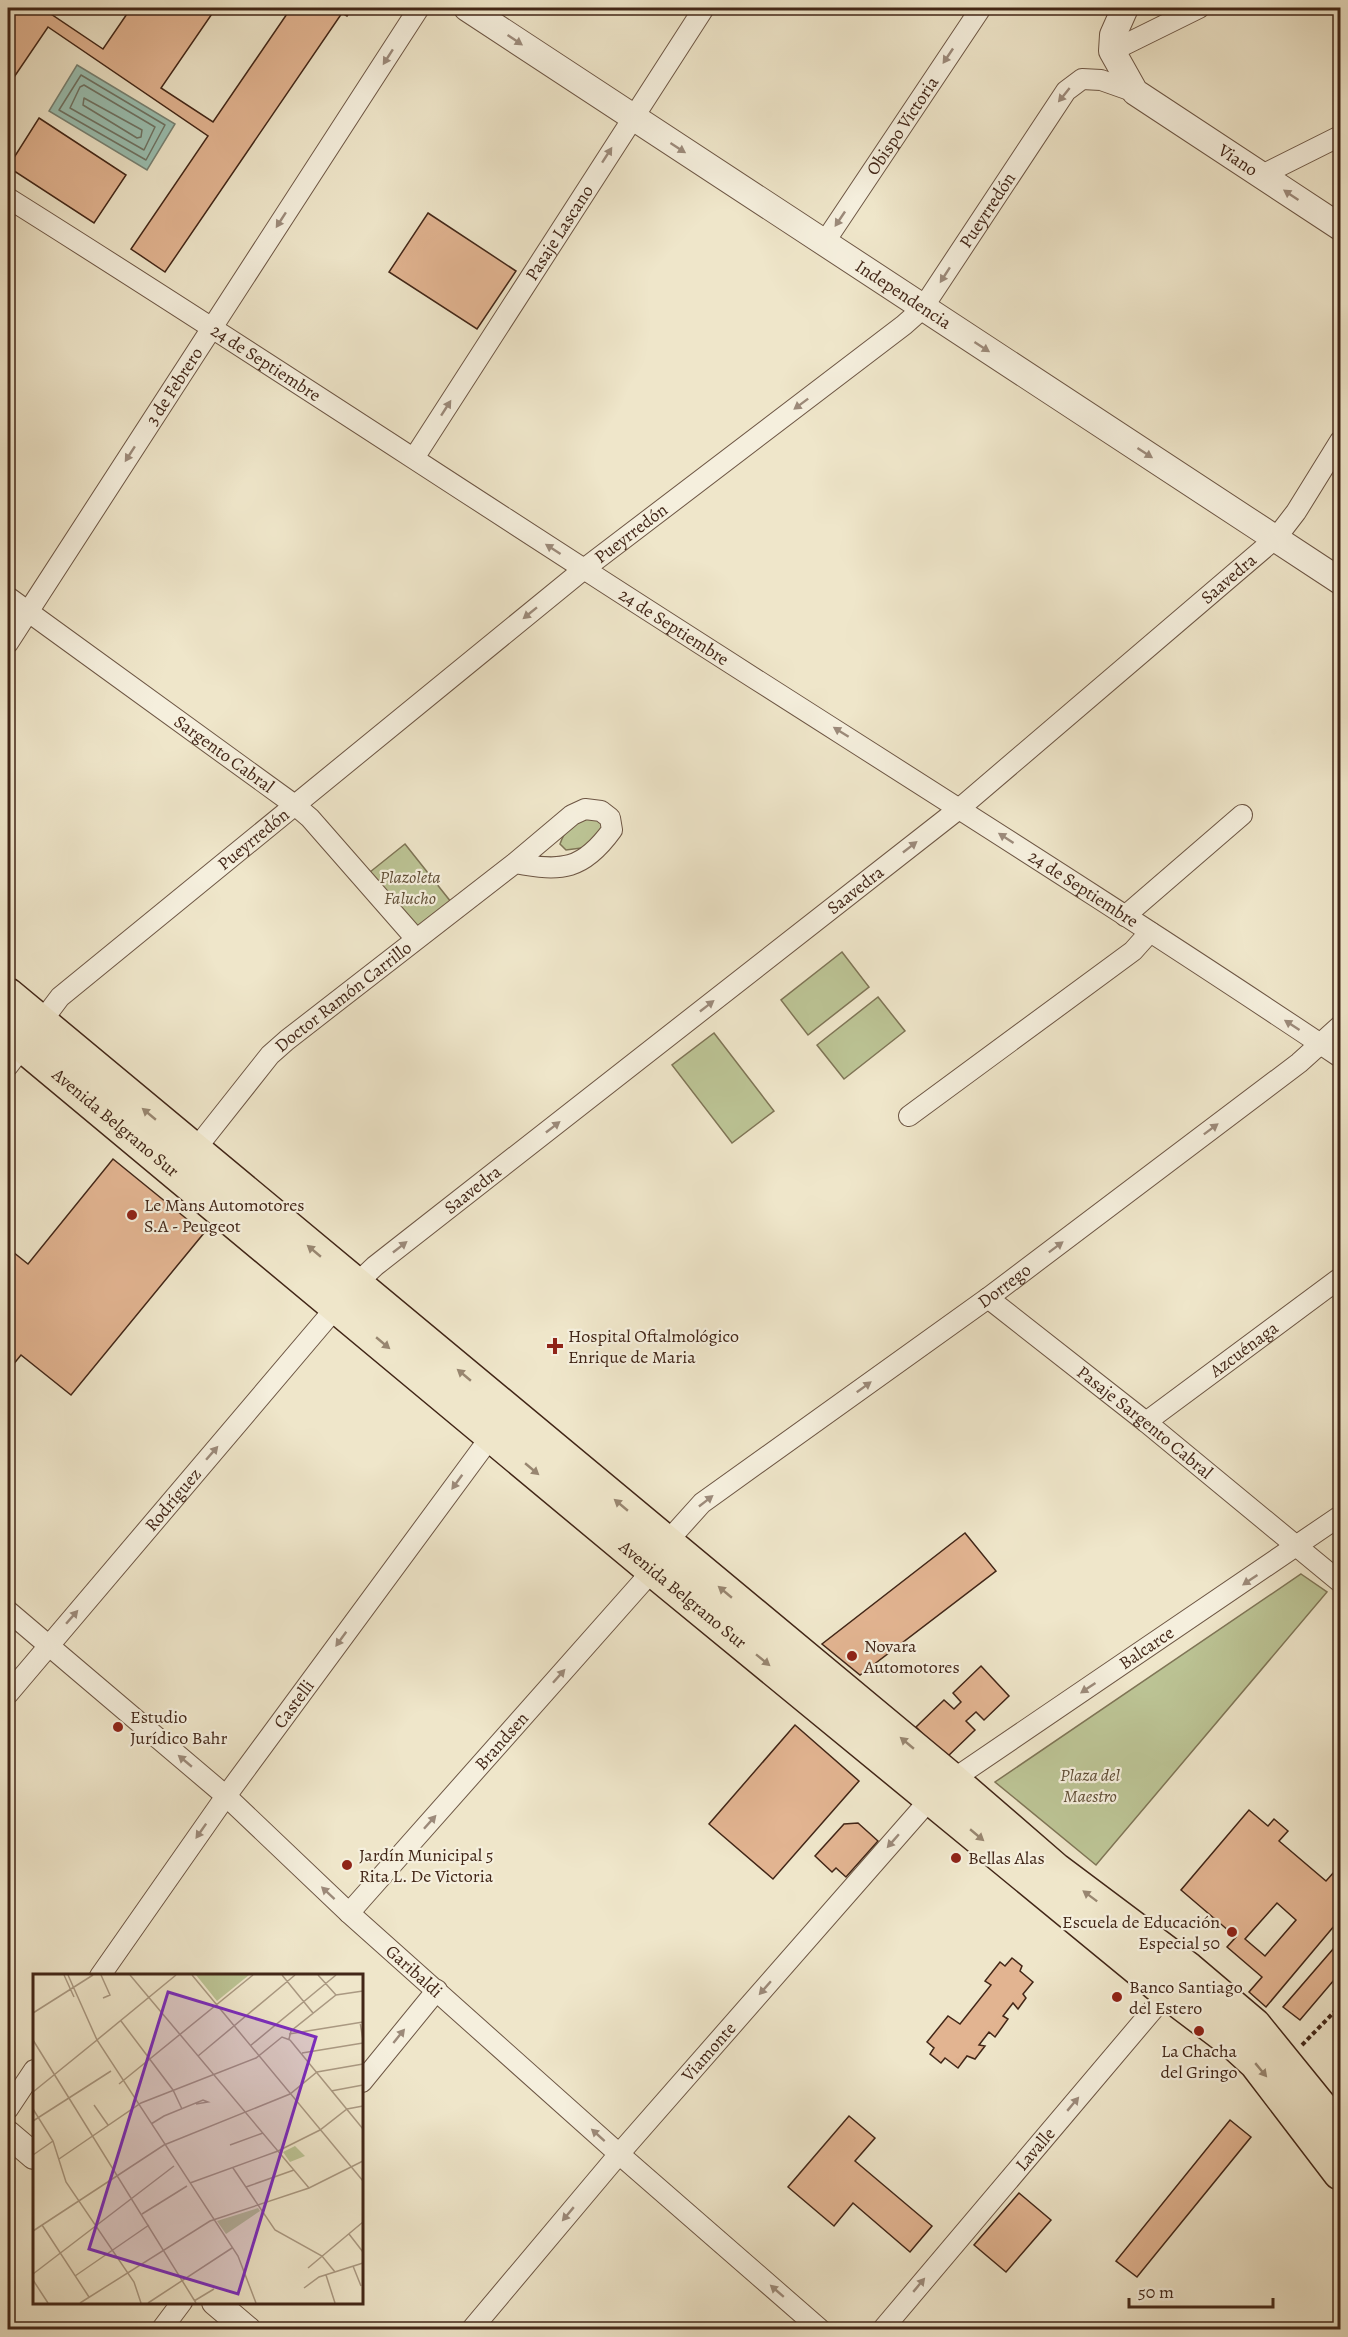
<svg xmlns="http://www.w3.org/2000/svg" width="1348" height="2337" font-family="Alegreya,serif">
	<rect width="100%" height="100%" fill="#efe6ca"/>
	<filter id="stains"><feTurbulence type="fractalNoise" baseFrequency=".00333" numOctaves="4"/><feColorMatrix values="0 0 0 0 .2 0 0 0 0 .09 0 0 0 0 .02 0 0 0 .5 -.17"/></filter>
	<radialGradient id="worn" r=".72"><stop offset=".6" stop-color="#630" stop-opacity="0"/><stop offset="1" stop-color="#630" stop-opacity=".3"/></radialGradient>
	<g fill="#bcc495" stroke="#7f7556" stroke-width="1.5">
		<path d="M 590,818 L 600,821 L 603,830 L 589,847 L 566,850 L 560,844 C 565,828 575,823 590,818 Z"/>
		<path d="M 405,844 L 451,902 L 416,930 L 370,872 Z"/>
		<path d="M 842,952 L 869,987 L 808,1035 L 781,1000 Z"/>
		<path d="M 878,997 L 905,1031 L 844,1079 L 817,1045 Z"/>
		<path d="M 714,1033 L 774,1111 L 732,1143 L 672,1065 Z"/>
		<path d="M 1301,1574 L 1327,1592 L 1096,1865 L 995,1782 Z"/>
	</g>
	<path fill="#9ac0b2" stroke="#778274" stroke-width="1.5" d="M 77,65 L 175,124 L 147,170 L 49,111 Z"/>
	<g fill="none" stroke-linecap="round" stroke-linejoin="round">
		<g stroke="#6e7364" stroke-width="1.5">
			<path d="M 81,75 L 165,125 L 146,160 L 59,110 Z"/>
			<path d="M 84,85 L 155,127 L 144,150 L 70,108 L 80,87 Z"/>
			<path d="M 84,98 L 142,130 L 141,137 L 137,138 L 83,105 Z"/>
		</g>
	</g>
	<g fill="#e2b491" stroke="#422617" stroke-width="1.5" fill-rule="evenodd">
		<path d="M 8,8 L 55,8 L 51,14 L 103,49 L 131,8 L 216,8 L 161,88 L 213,122 L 291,8 L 353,8 L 347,16 L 342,13 L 165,272 L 131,249 L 208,136 L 48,27 L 8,86 Z"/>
		<path d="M 39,118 L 126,175 L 94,223 L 8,167 Z"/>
		<path d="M 428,213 L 516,271 L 477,329 L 389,272 Z"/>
		<path d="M 113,1159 L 204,1233 L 71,1395 L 21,1355 L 8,1371 L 8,1258 L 13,1252 L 28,1264 Z"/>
		<path d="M 965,1533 L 996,1571 L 860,1675 L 822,1644 Z"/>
		<path d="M 981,1666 L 1009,1696 L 984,1720 L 976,1712 L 966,1721 L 975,1730 L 946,1758 L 916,1727 L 944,1700 L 954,1709 L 961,1702 L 953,1693 Z"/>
		<path d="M 795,1725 L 859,1781 L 773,1879 L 709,1824 Z"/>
		<path d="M 1249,1810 L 1268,1826 L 1274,1819 L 1288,1831 L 1279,1841 L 1326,1881 L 1334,1872 L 1340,1877 L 1340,1919 L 1266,2007 L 1249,1992 L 1262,1977 L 1227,1947 L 1236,1937 L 1181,1890 ZM 1277,1903 L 1296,1920 L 1265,1956 L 1245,1939 Z"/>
		<path d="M 858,1823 L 878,1841 L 846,1877 L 836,1868 L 832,1872 L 815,1856 L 844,1824 Z"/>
		<path d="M 1340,1941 L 1340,1973 L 1300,2020 L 1283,2007 Z"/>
		<path d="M 1012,1958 L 1022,1966 L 1020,1971 L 1033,1982 L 1023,1994 L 1026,1998 L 1018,2009 L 1013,2003 L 1003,2016 L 1008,2019 L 995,2037 L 989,2032 L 979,2045 L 985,2046 L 975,2059 L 967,2056 L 958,2068 L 945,2058 L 941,2063 L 930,2054 L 934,2048 L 927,2042 L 948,2016 L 960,2024 L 991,1985 L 985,1981 L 1000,1962 L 1005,1966 Z"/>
		<path d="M 849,2116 L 875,2138 L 855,2161 L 932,2226 L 910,2252 L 853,2203 L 834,2226 L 788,2187 Z"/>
		<path d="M 1230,2120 L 1251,2137 L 1137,2277 L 1116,2261 Z"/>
		<path d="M 1019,2193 L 1051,2220 L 1006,2272 L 974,2245 Z"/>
	</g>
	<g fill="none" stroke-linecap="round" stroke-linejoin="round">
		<g stroke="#6d5644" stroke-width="22">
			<g id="minor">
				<path d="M 1112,51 L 1199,8"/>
				<path d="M 1262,175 L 1340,136"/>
				<path id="s1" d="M 8,198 C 201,319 392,445 584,569 C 836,732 1091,890 1340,1057"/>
				<path id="s2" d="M 824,243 L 981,8"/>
				<path id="s3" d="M 414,458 L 704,8"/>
				<path id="s4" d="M 8,597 L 296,806 L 310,818 L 416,939"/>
				<path id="s5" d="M 8,643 L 419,8"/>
				<path d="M 1125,916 L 1242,815"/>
				<path id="s6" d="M 8,1066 L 60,997 L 584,569 L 904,325 L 922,309 L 1066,91 L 1082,79 L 1101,80 L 1135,92"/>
				<path d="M 909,1116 L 1133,951 L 1150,932"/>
				<path id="s7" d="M 194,1151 L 270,1055 L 287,1040 L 515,863 L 572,815 L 585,809 L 601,811 L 610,818 L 612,830 C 583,870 562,872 515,863"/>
				<path id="s8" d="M 988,1298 L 1146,1422 L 1340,1582"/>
				<path id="s9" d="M 1146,1422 L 1340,1278"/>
				<path id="s10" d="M 666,1543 L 702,1503 L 988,1298 L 1299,1063 L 1340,1026"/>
				<path id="s11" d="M 8,1611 L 226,1796 L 349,1913 L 619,2154 L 821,2330"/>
				<path id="s12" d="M 8,1694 L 355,1285 L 375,1266 L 960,808 L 1276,538 L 1296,512 L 1340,441"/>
				<path id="s13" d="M 349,1913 L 653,1570"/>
				<path id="s14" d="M 100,1976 L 226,1796 L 492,1435"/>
				<path d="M 362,2082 L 437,1990"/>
				<path d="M 8,2109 L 34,2070"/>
				<path d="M 161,2330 L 182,2302"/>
				<path id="s15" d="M 471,2330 L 619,2154 L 932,1797 L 952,1780 L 1340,1516"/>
				<path id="s16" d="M 882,2330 L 1173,1986"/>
			</g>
		</g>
		<g stroke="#6d5644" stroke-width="28">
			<g id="tertiary">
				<path id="s17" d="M 467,8 L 1340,581"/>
				<path id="s18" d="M 1125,8 L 1113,35 L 1112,51 L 1135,92 L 1340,227"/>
				<path d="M 8,2134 L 34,2156"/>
				<path d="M 215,2302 L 248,2330"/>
			</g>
		</g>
		<g stroke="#422617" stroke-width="36">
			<g id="trunk">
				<path d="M 8,995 L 952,1780 L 1056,1870 L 1188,1969 L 1254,2025 L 1340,2131"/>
				<path id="s19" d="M 8,1033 L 653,1570 L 1168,1993 L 1233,2042 L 1256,2063 L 1340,2173"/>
			</g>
		</g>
		<path stroke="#422617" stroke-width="4" stroke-dasharray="4.5 3" stroke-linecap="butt" d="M 1302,2045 L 1340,2006"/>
		<use href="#minor" stroke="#f5efdd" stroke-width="20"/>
		<use href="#tertiary" stroke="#f5efdd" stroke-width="26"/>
		<use href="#trunk" stroke="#efe6ca" stroke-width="33"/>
	</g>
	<defs><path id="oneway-solid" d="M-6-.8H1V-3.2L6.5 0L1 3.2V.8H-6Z" transform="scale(1.5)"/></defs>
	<g fill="#9c8a7a">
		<use href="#oneway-solid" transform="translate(515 40) rotate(34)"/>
		<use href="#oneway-solid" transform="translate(948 56) rotate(124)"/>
		<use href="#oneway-solid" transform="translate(388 57) rotate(123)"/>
		<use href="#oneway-solid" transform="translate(1064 95) rotate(129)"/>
		<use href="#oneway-solid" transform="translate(678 148) rotate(33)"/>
		<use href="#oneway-solid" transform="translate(607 155) rotate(-57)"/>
		<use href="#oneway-solid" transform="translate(1291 195) rotate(-146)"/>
		<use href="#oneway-solid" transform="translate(840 219) rotate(124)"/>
		<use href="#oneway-solid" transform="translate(281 220) rotate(123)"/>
		<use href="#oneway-solid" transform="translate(945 275) rotate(123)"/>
		<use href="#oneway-solid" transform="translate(982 347) rotate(33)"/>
		<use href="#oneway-solid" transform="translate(801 404) rotate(143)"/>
		<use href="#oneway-solid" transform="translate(446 408) rotate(-57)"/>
		<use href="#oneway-solid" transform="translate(1145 453) rotate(33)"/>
		<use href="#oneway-solid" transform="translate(130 454) rotate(123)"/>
		<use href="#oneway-solid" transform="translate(553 549) rotate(-147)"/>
		<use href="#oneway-solid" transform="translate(530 613) rotate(141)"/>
		<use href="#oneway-solid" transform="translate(841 732) rotate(-148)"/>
		<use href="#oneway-solid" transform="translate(1006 838) rotate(-147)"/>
		<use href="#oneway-solid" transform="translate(910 847) rotate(-38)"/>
		<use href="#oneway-solid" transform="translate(707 1006) rotate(-38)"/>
		<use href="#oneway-solid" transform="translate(1292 1025) rotate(-147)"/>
		<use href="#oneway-solid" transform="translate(553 1127) rotate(-38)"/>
		<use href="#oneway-solid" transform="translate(1211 1129) rotate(-37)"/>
		<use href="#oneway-solid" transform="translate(400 1247) rotate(-38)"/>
		<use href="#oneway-solid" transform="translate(1056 1247) rotate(-37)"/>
		<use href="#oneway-solid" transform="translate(864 1387) rotate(-36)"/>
		<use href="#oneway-solid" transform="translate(212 1453) rotate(-49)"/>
		<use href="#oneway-solid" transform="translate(457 1482) rotate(126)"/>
		<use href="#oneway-solid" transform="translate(706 1501) rotate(-38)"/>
		<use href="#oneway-solid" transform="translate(1250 1580) rotate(146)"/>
		<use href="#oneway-solid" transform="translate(72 1617) rotate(-49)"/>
		<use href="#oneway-solid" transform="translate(341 1639) rotate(126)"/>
		<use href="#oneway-solid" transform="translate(559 1676) rotate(-48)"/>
		<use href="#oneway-solid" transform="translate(1088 1688) rotate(146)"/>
		<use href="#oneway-solid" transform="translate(185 1761) rotate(-140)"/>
		<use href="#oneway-solid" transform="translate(430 1822) rotate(-48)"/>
		<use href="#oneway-solid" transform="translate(201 1831) rotate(125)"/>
		<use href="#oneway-solid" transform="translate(893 1841) rotate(131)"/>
		<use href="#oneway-solid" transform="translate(328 1893) rotate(-137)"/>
		<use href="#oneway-solid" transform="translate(765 1988) rotate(131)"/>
		<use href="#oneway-solid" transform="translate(399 2036) rotate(-51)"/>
		<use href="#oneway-solid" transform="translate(1073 2104) rotate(-50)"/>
		<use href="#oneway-solid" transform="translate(598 2135) rotate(-138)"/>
		<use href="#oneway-solid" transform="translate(568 2214) rotate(130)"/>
		<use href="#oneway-solid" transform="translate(919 2285) rotate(-50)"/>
		<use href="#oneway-solid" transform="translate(777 2291) rotate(-139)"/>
	</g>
	<g fill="#988670">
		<use href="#oneway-solid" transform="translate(149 1114) rotate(-140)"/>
		<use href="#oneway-solid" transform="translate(314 1251) rotate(-140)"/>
		<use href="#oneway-solid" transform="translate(383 1343) rotate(40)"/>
		<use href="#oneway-solid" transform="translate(464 1375) rotate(-140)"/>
		<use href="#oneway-solid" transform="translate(532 1469) rotate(40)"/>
		<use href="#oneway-solid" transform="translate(621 1505) rotate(-140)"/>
		<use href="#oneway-solid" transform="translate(725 1592) rotate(-140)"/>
		<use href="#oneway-solid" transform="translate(763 1660) rotate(39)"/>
		<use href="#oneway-solid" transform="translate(907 1743) rotate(-140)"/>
		<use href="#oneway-solid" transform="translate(977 1835) rotate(40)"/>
		<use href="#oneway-solid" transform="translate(1090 1896) rotate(-143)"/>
		<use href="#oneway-solid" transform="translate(1261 2070) rotate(50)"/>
	</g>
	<g fill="#8f2418" stroke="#f5efdd" stroke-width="2">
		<circle cx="132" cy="1215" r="6"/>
		<path d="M552 1337h6v6h6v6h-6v6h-6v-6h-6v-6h6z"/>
		<circle cx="852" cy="1656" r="6"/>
		<circle cx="118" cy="1727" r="6"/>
		<circle cx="956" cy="1858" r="6"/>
		<circle cx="347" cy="1865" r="6"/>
		<circle cx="1232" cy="1932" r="6"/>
		<circle cx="1117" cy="1997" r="6"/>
		<circle cx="1199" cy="2031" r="6"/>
	</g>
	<g text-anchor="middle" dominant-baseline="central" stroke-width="4.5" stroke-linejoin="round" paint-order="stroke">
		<g font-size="18" fill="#422617" stroke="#f5efdd">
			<text stroke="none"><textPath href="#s2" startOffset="141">Obispo Victoria</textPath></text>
			<text stroke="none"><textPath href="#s18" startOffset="216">Viano</textPath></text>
			<text stroke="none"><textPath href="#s6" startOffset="1308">Pueyrredón</textPath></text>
			<text stroke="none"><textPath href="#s3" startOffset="268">Pasaje Lascano</textPath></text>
			<text stroke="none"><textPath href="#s17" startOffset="522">Independencia</textPath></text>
			<text stroke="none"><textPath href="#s1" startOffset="306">24 de Septiembre</textPath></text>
			<text stroke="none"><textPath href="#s5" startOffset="306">3 de Febrero</textPath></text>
			<text stroke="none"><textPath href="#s6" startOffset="822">Pueyrredón</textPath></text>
			<text stroke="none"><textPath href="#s12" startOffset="1660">Saavedra</textPath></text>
			<text stroke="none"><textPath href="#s1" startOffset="792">24 de Septiembre</textPath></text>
			<text stroke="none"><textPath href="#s4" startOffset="267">Sargento Cabral</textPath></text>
			<text stroke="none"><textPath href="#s6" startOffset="336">Pueyrredón</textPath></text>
			<text stroke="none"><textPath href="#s1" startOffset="1278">24 de Septiembre</textPath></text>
			<text stroke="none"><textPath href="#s12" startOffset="1174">Saavedra</textPath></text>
			<text stroke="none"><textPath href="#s7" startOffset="216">Doctor Ramón Carrillo</textPath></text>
			<text stroke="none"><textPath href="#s19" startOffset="140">Avenida Belgrano Sur</textPath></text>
			<text stroke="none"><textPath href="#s12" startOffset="688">Saavedra</textPath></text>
			<text stroke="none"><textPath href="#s10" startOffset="426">Dorrego</textPath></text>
			<text stroke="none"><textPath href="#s9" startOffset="122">Azcuénaga</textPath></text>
			<text stroke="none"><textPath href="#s8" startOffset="200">Pasaje Sargento Cabral</textPath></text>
			<text stroke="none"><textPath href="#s12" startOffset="255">Rodríguez</textPath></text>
			<text stroke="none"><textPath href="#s19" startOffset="878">Avenida Belgrano Sur</textPath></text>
			<text stroke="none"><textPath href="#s15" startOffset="966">Balcarce</textPath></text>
			<text stroke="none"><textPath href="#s14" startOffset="334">Castelli</textPath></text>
			<text stroke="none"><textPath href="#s13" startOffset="230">Brandsen</textPath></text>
			<text stroke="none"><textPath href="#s11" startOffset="543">Garibaldi</textPath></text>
			<text stroke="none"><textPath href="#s15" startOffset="366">Viamonte</textPath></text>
			<text stroke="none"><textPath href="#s16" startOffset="237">Lavalle</textPath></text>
		</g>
		<g font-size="18" font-style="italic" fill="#604e36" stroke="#f5efdd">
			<text x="410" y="877">Plazoleta<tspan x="410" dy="21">Falucho</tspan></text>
			<text x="1090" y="1775">Plaza del<tspan x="1090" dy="21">Maestro</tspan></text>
		</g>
		<g font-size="18" fill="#422617" stroke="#f5efdd" text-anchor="start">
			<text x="144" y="1205">Le Mans Automotores<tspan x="144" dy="21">S.A - Peugeot</tspan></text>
			<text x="568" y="1336">Hospital Oftalmológico<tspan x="568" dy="21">Enrique de Maria</tspan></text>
			<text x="864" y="1646">Novara<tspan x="864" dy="21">Automotores</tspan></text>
			<text x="130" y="1717">Estudio<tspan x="130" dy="21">Jurídico Bahr</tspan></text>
			<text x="359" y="1855">Jardín Municipal 5<tspan x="359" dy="21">Rita L. De Victoria</tspan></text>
			<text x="968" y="1858">Bellas Alas</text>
			<text x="1220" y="1922" text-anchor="end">Escuela de Educación<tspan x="1220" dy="21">Especial 50</tspan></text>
			<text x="1129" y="1987">Banco Santiago<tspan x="1129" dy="21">del Estero</tspan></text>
			<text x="1199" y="2051" text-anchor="middle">La Chacha<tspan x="1199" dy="21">del Gringo</tspan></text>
		</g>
	</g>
	<g transform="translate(33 1974)">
		<rect width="330" height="330" fill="#efe6ca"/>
		<path d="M 163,1 L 216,1 L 184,27 ZM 262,172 L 272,182 L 257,188 L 250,178 ZM 225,234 L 227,237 L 193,260 L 184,247 Z" fill="#bcc495"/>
		<path fill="none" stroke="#aa9982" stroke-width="1.5" d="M 31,1 L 41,23M 68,1 L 77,21 L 70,24M 97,1 L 276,214M 143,1 L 64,66 L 205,282 L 223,329M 159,1 L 330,207M 249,1 L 280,39M 285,1 L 303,21M 0,39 L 60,1M 88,47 L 140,116 L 149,135M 327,48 L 330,66M 256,60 L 330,48M 256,65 L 258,57 L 303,21 L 330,17M 0,66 L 163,329M 257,66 L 330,155M 217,72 L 303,1M 269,79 L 330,69M 165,82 L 262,1M 86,110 L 220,1M 298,117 L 330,111M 0,118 L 64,66 L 35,1M 61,131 L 75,151M 0,135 L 20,167 L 33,208 L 101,308 L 108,329M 0,147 L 78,97M 118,150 L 131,142 L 170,126 L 175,128 L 163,130M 197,171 L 230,159M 0,181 L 20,167M 26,185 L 108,129 L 223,84 L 249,63 L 257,66M 200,194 L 242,256 L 289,282 L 302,298M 157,209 L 245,177 L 287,156 L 314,135 L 330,132M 213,213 L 261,196M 109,240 L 154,212M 9,251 L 56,323M 0,257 L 131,171 L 257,120 L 284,98 L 330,90M 316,260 L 330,278M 320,292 L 328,312M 275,294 L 330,248M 0,300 L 141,192M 293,301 L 302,329M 42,302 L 116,251M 0,306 L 15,329M 271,314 L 286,303 L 330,289M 161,327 L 181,315M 47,329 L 177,247 L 276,214 L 330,187M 115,329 L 199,274"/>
		<path fill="#7b2cbf" fill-opacity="0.15" stroke="#7b2cbf" stroke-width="3" d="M 135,18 L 283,63 L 205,320 L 56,275 Z"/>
		<rect width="330" height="330" fill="none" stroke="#422617" stroke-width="3"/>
	</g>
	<rect width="1348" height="2337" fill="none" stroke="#efe6ca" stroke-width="30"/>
	<rect x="9" y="9" width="1330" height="2319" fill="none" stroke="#422617" stroke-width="3"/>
	<rect x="15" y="15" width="1318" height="2307" fill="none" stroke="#422617" stroke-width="1.5"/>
	<path d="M1129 2298v9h144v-9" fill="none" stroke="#422617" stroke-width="3"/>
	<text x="1138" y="2298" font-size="18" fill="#422617" stroke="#f5efdd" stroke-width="4.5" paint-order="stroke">50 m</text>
	<rect width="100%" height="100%" filter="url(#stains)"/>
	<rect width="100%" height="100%" fill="url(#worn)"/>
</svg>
